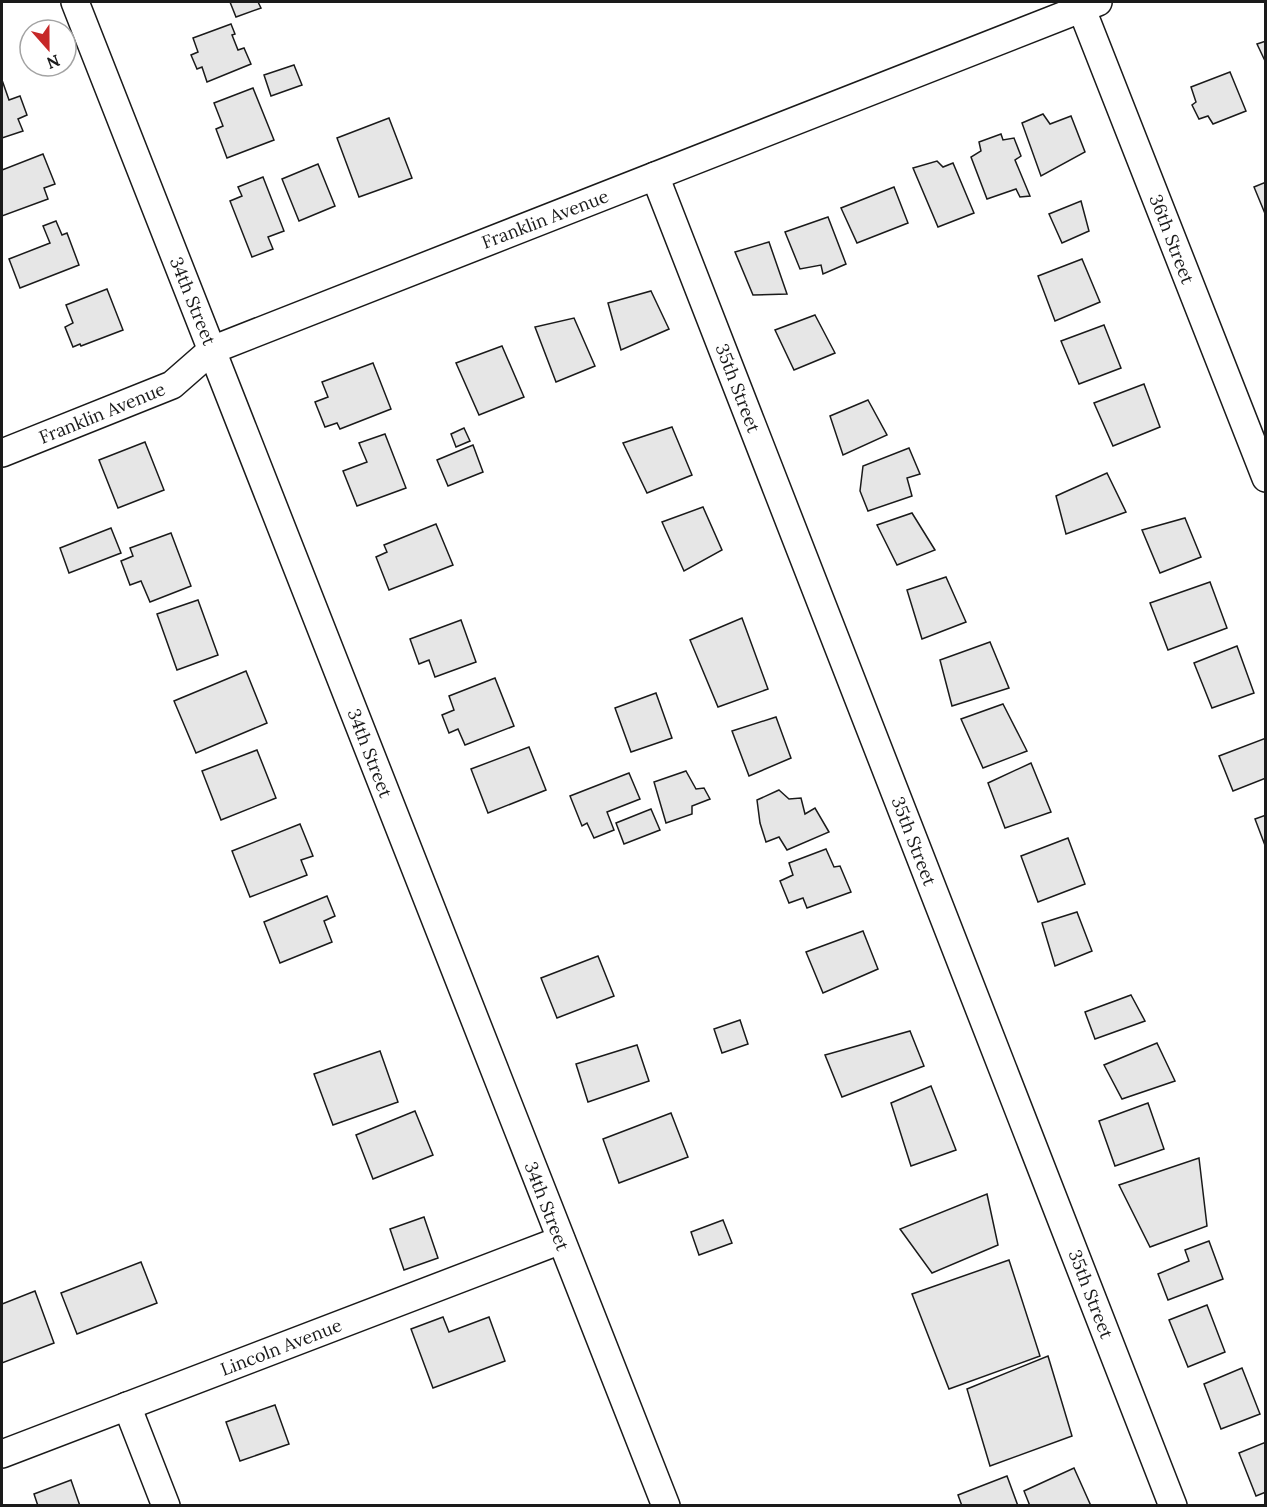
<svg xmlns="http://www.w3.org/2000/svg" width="1267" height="1507" font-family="Lora,serif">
	<rect width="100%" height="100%" fill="#fff"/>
	<g fill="#e6e6e6" stroke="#1a1a1a" stroke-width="1.5">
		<path d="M 230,2 L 258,2 L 261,8 L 236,17 Z"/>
		<path d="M 231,24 L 235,34 L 232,35 L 238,50 L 244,48 L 251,64 L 207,82 L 202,67 L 197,69 L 191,55 L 198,52 L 193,38 Z"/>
		<path d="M 1266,41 L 1266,63 L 1257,44 Z"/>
		<path d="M 294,65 L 302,85 L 271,96 L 264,75 Z"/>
		<path d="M 1230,72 L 1246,111 L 1213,124 L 1208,116 L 1199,119 L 1192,105 L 1196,102 L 1191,87 Z"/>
		<path d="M 2,80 L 9,100 L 20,96 L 27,115 L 18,119 L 23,131 L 2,138 Z"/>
		<path d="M 253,88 L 274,140 L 227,158 L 216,129 L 223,126 L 214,103 Z"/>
		<path d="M 1043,114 L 1050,124 L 1071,116 L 1085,152 L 1041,176 L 1022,123 Z"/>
		<path d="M 389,118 L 412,178 L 359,197 L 337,138 Z"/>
		<path d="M 1001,134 L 1003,140 L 1014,138 L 1021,156 L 1015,160 L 1030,196 L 1020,197 L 1016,189 L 987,199 L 971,157 L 981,151 L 979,142 Z"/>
		<path d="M 43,154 L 55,184 L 44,188 L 48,199 L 2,216 L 2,170 Z"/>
		<path d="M 937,161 L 943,167 L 953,163 L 974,213 L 938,227 L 913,168 Z"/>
		<path d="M 318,164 L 335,206 L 299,221 L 282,179 Z"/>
		<path d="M 263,177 L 284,231 L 268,237 L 273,249 L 252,257 L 230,201 L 242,196 L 238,187 Z"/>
		<path d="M 1266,182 L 1266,216 L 1254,187 Z"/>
		<path d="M 894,187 L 908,223 L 857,243 L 841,208 Z"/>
		<path d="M 1081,201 L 1089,231 L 1062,243 L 1049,214 Z"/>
		<path d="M 828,217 L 846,264 L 823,274 L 821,265 L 800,269 L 785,232 Z"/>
		<path d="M 56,221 L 62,235 L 67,233 L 79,265 L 20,288 L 9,259 L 50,243 L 43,226 Z"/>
		<path d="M 769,242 L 787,294 L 753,295 L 735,252 Z"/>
		<path d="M 1082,259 L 1100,302 L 1055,321 L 1038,276 Z"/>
		<path d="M 107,289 L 123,330 L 81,346 L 80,344 L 73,347 L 65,327 L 73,323 L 66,305 Z"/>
		<path d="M 651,291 L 669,329 L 621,350 L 608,303 Z"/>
		<path d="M 815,315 L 835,353 L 794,370 L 775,330 Z"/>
		<path d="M 574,318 L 595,366 L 556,382 L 535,327 Z"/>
		<path d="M 1104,325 L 1121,368 L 1079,384 L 1061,341 Z"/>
		<path d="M 502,346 L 524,397 L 479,415 L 456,363 Z"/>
		<path d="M 373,363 L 391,409 L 340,429 L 337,423 L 325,427 L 315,402 L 328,397 L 322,382 Z"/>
		<path d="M 1144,384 L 1160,427 L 1113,446 L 1094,403 Z"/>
		<path d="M 868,400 L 887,435 L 843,455 L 830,416 Z"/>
		<path d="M 672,427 L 692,475 L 647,493 L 623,443 Z"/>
		<path d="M 464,428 L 470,441 L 456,447 L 451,434 Z"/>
		<path d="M 385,434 L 406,488 L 357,506 L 343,471 L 367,462 L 359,443 Z"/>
		<path d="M 145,442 L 164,490 L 118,508 L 99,460 Z"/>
		<path d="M 473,445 L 483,472 L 448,486 L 437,460 Z"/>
		<path d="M 909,448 L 920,474 L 907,478 L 912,496 L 868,511 L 860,491 L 863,466 Z"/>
		<path d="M 1107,473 L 1126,512 L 1066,534 L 1056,496 Z"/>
		<path d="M 703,507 L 722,550 L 684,571 L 662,522 Z"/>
		<path d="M 912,513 L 935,550 L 897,565 L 877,525 Z"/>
		<path d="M 1185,518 L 1201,557 L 1160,573 L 1142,530 Z"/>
		<path d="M 436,524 L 453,565 L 389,590 L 376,557 L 387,552 L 384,545 Z"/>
		<path d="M 111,528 L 121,553 L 69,573 L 60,548 Z"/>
		<path d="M 171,533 L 191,586 L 150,602 L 141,581 L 130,585 L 121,561 L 133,556 L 130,548 Z"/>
		<path d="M 946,577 L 966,622 L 922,639 L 907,590 Z"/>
		<path d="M 1210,582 L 1227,628 L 1168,650 L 1150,603 Z"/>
		<path d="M 198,600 L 218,655 L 177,670 L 157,614 Z"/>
		<path d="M 742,618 L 768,689 L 718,707 L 690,640 Z"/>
		<path d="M 461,620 L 476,662 L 435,677 L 429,660 L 419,664 L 410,639 Z"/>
		<path d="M 990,642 L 1009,688 L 952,706 L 940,660 Z"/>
		<path d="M 1237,646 L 1254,693 L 1212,708 L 1194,663 Z"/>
		<path d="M 246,671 L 267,723 L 196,753 L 174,701 Z"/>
		<path d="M 495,678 L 514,726 L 465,745 L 458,729 L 449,733 L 442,715 L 454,710 L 449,696 Z"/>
		<path d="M 656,693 L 672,738 L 631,752 L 615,708 Z"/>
		<path d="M 1003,704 L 1027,751 L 983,768 L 961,719 Z"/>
		<path d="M 776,717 L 791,758 L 749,776 L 732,731 Z"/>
		<path d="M 1266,738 L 1266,778 L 1233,791 L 1219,756 Z"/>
		<path d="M 529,747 L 546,790 L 488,813 L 471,769 Z"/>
		<path d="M 257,750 L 276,798 L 221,820 L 202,771 Z"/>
		<path d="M 1031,763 L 1051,812 L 1005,828 L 988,783 Z"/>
		<path d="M 686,771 L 696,789 L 704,788 L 710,799 L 692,806 L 692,814 L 666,823 L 654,782 Z"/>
		<path d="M 629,773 L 640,799 L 607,812 L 614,830 L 594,838 L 587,823 L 582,826 L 570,796 Z"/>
		<path d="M 779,790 L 789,799 L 801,798 L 805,814 L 815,808 L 829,832 L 787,850 L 779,837 L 766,842 L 760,823 L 757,800 Z"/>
		<path d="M 651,809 L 660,830 L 624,844 L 616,823 Z"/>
		<path d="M 1266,815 L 1266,848 L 1255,819 Z"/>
		<path d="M 300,824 L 313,856 L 301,860 L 307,875 L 250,897 L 232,851 Z"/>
		<path d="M 1068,838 L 1085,884 L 1038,902 L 1021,856 Z"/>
		<path d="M 826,849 L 834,867 L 840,866 L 851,892 L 807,908 L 803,898 L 789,903 L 780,881 L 793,875 L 789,863 Z"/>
		<path d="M 327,896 L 335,916 L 324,921 L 332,942 L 280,963 L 264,922 Z"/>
		<path d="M 1077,912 L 1092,951 L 1055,966 L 1042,923 Z"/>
		<path d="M 863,931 L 878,969 L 823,993 L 806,952 Z"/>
		<path d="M 598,956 L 614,996 L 557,1018 L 541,978 Z"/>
		<path d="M 1131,995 L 1145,1021 L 1095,1039 L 1085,1012 Z"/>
		<path d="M 740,1020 L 748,1044 L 722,1053 L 714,1029 Z"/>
		<path d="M 910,1031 L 924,1066 L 842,1097 L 825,1055 Z"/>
		<path d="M 1157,1043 L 1175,1081 L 1122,1099 L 1104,1065 Z"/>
		<path d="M 637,1045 L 649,1081 L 588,1102 L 576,1064 Z"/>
		<path d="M 380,1051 L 398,1102 L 333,1125 L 314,1074 Z"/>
		<path d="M 931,1086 L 956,1150 L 911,1166 L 891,1103 Z"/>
		<path d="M 1148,1103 L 1164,1149 L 1115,1166 L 1099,1121 Z"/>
		<path d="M 415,1111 L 433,1155 L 373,1179 L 356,1135 Z"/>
		<path d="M 671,1113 L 688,1157 L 619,1183 L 603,1139 Z"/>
		<path d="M 1199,1158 L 1207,1226 L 1150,1247 L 1119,1185 Z"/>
		<path d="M 987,1194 L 998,1245 L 932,1273 L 900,1229 Z"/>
		<path d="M 424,1217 L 438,1258 L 404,1270 L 390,1229 Z"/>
		<path d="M 723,1220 L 732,1243 L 699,1255 L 691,1232 Z"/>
		<path d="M 1209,1241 L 1223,1279 L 1168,1300 L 1158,1274 L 1189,1261 L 1185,1250 Z"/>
		<path d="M 1009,1260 L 1040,1356 L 949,1389 L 912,1294 Z"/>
		<path d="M 141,1262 L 157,1303 L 77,1334 L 61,1293 Z"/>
		<path d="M 35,1291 L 54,1343 L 2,1363 L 2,1304 Z"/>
		<path d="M 1207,1305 L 1225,1352 L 1188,1367 L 1169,1320 Z"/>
		<path d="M 443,1317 L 449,1332 L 489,1317 L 505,1361 L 433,1388 L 411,1329 Z"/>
		<path d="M 1048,1356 L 1072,1436 L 990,1466 L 967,1389 Z"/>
		<path d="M 1242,1368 L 1260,1414 L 1221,1429 L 1204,1384 Z"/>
		<path d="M 275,1405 L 289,1444 L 240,1461 L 226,1422 Z"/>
		<path d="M 1266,1442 L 1266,1492 L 1256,1496 L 1239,1453 Z"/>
		<path d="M 1074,1468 L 1091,1506 L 1030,1506 L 1024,1491 Z"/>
		<path d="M 1007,1476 L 1018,1506 L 962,1506 L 958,1495 Z"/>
		<path d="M 71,1480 L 80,1506 L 38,1506 L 34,1494 Z"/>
	</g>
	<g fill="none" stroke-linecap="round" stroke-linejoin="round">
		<g stroke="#1a1a1a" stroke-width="30">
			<g id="minor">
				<path d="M 75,2 L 666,1506"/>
				<path d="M 1079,2 L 1266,478"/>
				<path d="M 655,176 L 1173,1506"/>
				<path d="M 2,453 L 172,385 L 212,350 L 1098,2"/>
				<path d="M 127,1406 L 166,1506"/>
				<path d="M 2,1454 L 561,1240"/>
			</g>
		</g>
		<use href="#minor" stroke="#fff" stroke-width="27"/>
	</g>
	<g text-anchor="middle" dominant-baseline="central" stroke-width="4.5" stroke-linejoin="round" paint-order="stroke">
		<g font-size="18" fill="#1a1a1a" stroke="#fff">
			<text transform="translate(545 219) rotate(-21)">Franklin Avenue</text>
			<text transform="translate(1172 239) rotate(69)">36th Street</text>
			<text transform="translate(193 301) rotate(68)">34th Street</text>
			<text transform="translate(738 388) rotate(69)">35th Street</text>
			<text transform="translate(102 413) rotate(-22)">Franklin Avenue</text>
			<text transform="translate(370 753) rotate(69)">34th Street</text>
			<text transform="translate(914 841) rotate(69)">35th Street</text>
			<text transform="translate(547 1206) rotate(69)">34th Street</text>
			<text transform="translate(1091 1294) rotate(69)">35th Street</text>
			<text transform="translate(281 1347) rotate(-21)">Lincoln Avenue</text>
		</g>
	</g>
	<rect width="1267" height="1507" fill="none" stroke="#1a1a1a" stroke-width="6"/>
	<g transform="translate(48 48) rotate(159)"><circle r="28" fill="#ffffff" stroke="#a3a3a3" stroke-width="1.5"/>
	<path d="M0-4.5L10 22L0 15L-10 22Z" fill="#c62828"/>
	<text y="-9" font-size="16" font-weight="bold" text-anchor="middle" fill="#1a1a1a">N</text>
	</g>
</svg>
